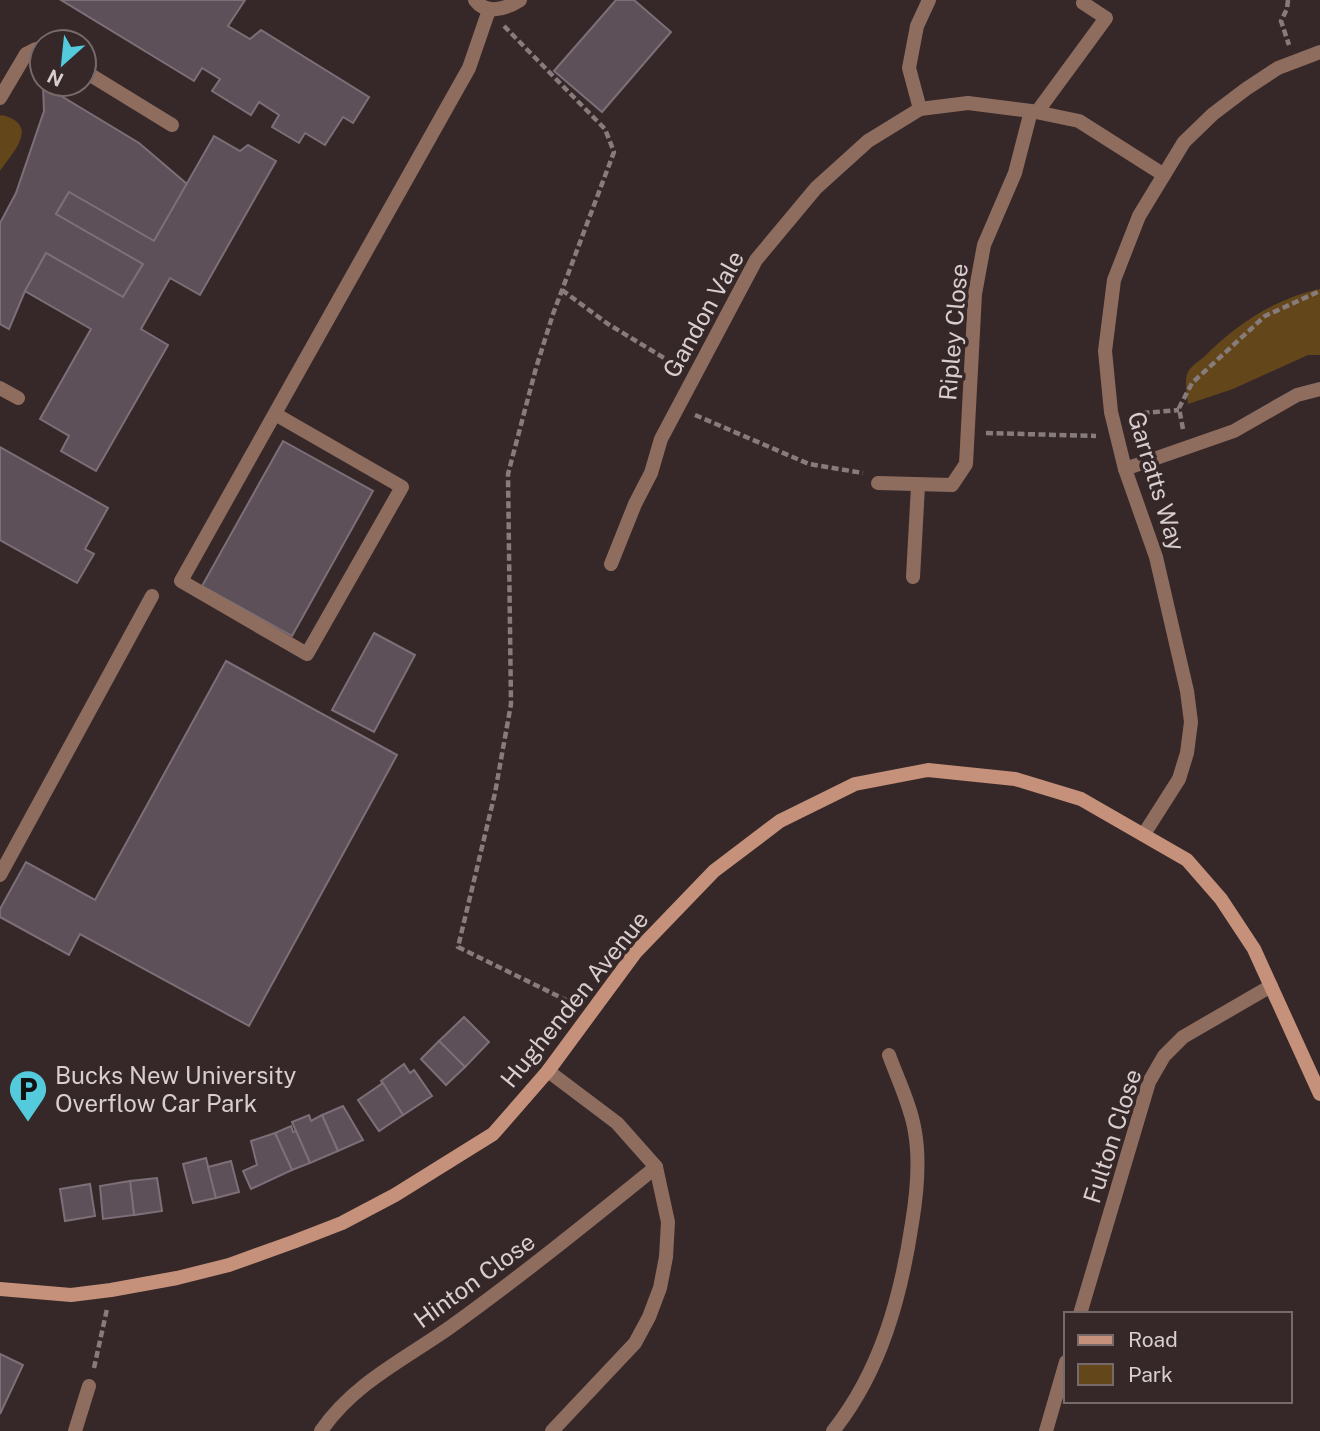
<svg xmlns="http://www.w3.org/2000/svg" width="1320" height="1431" font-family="'Public Sans',sans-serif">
	<rect width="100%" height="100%" fill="#362829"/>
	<g fill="#63471a">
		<path d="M 2,115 C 40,125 14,151 0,171 L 0,116 Z"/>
		<path d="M 1320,289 L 1320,355 L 1308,355 L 1233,389 L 1188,404 C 1187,395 1184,380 1188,372 C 1191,366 1199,361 1204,357 C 1237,324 1274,299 1320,289 Z"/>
	</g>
	<g fill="#5d5058" stroke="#7d6f78" stroke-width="2">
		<path d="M 61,0 L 245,0 L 228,26 L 250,39 L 261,30 L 369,97 L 353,123 L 343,117 L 325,145 L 305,133 L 299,143 L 272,127 L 279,115 L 259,102 L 251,115 L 212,91 L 220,79 L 202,68 L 194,81 Z"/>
		<path d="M 616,0 L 634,0 L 671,32 L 602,112 L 554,71 Z"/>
		<path d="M 43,85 L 139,143 L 187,184 L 154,241 L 69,192 L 56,214 L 143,264 L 123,297 L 46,253 L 25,291 L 9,329 L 0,324 L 0,223 L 16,193 L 44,111 Z"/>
		<path d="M 214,136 L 240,151 L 248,145 L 276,161 L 200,295 L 170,278 L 141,329 L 168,345 L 96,471 L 61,451 L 69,436 L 40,419 L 91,329 L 25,291 L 46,253 L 123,297 L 143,264 L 56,214 L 69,192 L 154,241 Z"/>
		<path d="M 283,441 L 373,491 L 292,636 L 202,586 Z"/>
		<path d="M 0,447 L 108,508 L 85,549 L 94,554 L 77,583 L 0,540 Z"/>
		<path d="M 374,633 L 415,655 L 374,732 L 332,710 Z"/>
		<path d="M 226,661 L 397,755 L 249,1026 L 80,934 L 69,955 L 0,917 L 0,909 L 26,862 L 95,900 Z"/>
		<path d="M 464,1017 L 489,1042 L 465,1067 L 439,1041 Z"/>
		<path d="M 439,1041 L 465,1067 L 446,1085 L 421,1059 Z"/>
		<path d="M 404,1064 L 410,1073 L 414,1070 L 432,1096 L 403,1115 L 381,1081 Z"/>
		<path d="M 383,1083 L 403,1115 L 379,1131 L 358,1100 Z"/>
		<path d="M 343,1106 L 363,1140 L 338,1151 L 322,1115 Z"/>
		<path d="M 309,1115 L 311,1121 L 322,1115 L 338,1151 L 310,1163 L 292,1122 Z"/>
		<path d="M 291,1126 L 293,1132 L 296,1131 L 310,1163 L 292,1170 L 275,1133 Z"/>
		<path d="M 275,1133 L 292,1170 L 251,1189 L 243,1171 L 257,1165 L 251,1141 Z"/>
		<path d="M 206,1158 L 216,1198 L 193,1203 L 183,1164 Z"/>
		<path d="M 231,1161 L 239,1192 L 216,1198 L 208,1167 Z"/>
		<path d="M 157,1178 L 162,1211 L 134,1215 L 130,1181 Z"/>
		<path d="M 130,1181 L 134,1215 L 103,1219 L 100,1186 Z"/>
		<path d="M 90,1184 L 95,1216 L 65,1221 L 60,1189 Z"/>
		<path d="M 0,1354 L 23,1365 L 0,1414 Z"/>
	</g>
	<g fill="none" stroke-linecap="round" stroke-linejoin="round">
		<g stroke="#877b7c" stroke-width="4.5" stroke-dasharray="7 3.5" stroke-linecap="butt">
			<path d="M 1288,0 L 1287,9 L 1281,21 L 1289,45"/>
			<path d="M 504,26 L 605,129 L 614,152 L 553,314 L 536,368 L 508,474 L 511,704 L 495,793 L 458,947 L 564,999 L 575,1006"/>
			<path d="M 562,290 L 608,324 L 679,367"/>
			<path d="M 1132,414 L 1179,410"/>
			<path d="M 695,415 L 809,464 L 863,473"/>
			<path d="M 1183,429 L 1179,408 L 1192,383 L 1265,316 L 1320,291"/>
			<path d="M 986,433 L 1096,436"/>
			<path d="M 94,1368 L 107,1309"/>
		</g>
		<g stroke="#8e6d5f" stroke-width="14">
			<path d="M 475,0 C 486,15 506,9 520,0"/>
			<path d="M 84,71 L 172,125"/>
			<path d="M 0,98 L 26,54 L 36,49 L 42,50"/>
			<path d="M 1037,112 L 1106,18 L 1083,3"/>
			<path d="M 0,388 L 18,398"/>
			<path d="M 275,414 L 402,487 L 307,654 L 181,581 L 292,383 L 469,68 L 489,10"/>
			<path d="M 0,875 L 152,596"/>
			<path d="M 321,1431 C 353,1384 403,1360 449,1328 C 520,1277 588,1222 656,1167"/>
			<path d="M 833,1431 C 881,1371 901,1296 912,1223 C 917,1193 920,1161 915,1132 C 911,1106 898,1080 889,1055"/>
		</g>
		<g stroke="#8e6d5f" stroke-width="14">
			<path d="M 920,109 L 909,68 L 917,26 L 929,0"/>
			<path d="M 1125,469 L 1234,431 L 1297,395 L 1320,389"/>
			<path d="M 878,483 L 952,485 L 966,464 L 975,294 L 984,245 L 1015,173 L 1031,111"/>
			<path d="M 611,564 L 635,504 L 651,473 L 661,439 L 756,260 L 816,188 L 868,141 L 920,109 L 968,103 L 1031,111 L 1079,121 L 1164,175"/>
			<path d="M 913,577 L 918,486"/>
			<path d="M 1144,834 L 1179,779 L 1187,753 L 1191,722 L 1187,691 L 1156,557 L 1125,469 L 1111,412 L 1105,351 L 1114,280 L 1139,216 L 1184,142 L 1213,114 L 1246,89 L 1278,68 L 1320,52"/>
			<path d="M 548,1071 L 617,1123 L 656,1167 L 668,1222 L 666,1257 L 660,1288 L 649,1317 L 635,1343 L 552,1431"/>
			<path d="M 1080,1314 L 1149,1082 L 1164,1056 L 1183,1037 L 1271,986"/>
			<path d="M 75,1431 L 89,1386"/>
			<path d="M 1046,1431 L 1066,1362"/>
		</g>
		<path stroke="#c6917a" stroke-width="14" d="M 0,1289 L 71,1295 L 111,1290 L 177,1278 L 229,1265 L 293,1242 L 342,1223 L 395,1195 L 493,1134 L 548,1071 L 635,953 L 714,871 L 780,821 L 855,784 L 928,770 L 1015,779 L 1081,799 L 1187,860 L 1221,899 L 1254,949 L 1320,1094"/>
	</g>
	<defs>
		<g id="parking-pin" transform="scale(2.0125)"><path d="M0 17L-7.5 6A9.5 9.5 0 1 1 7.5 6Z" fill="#53cbdc" stroke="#362829"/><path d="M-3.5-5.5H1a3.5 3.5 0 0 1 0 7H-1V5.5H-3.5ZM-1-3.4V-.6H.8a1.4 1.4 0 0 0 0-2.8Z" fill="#111"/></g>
	</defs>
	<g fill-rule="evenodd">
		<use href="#parking-pin" x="28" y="1089"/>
	</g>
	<g text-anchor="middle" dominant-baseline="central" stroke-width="7" stroke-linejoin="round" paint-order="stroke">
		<g font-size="24" fill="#d8cecf" stroke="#362829">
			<text transform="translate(703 314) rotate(-61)">Gandon Vale</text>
			<text transform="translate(953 332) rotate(-85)">Ripley Close</text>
			<text transform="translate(1157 481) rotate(73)">Garratts Way</text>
			<text transform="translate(574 999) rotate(-51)">Hughenden Avenue</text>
			<text transform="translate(1112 1136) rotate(-72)">Fulton Close</text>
			<text transform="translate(474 1280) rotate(-36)">Hinton Close</text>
		</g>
		<g font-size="24" fill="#d8cecf" stroke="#362829" text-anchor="start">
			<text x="55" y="1075">Bucks New University<tspan x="55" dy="28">Overflow Car Park</tspan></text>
		</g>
	</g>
	<rect x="1064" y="1312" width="228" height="91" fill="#362829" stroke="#776a6b" stroke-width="2"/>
	<rect x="1078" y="1335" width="35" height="10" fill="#c6917a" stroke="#776a6b" stroke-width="2"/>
	<text x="1128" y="1347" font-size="21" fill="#d8cecf">Road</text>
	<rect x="1078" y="1364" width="35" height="21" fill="#63471a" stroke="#776a6b" stroke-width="2"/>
	<text x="1128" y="1382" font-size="21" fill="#d8cecf">Park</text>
	<g transform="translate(63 63) rotate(207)"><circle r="33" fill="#362829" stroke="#776a6b" stroke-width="2"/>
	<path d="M0-5L12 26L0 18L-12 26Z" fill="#53cbdc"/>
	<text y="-10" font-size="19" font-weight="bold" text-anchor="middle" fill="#d8cecf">N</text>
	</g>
</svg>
